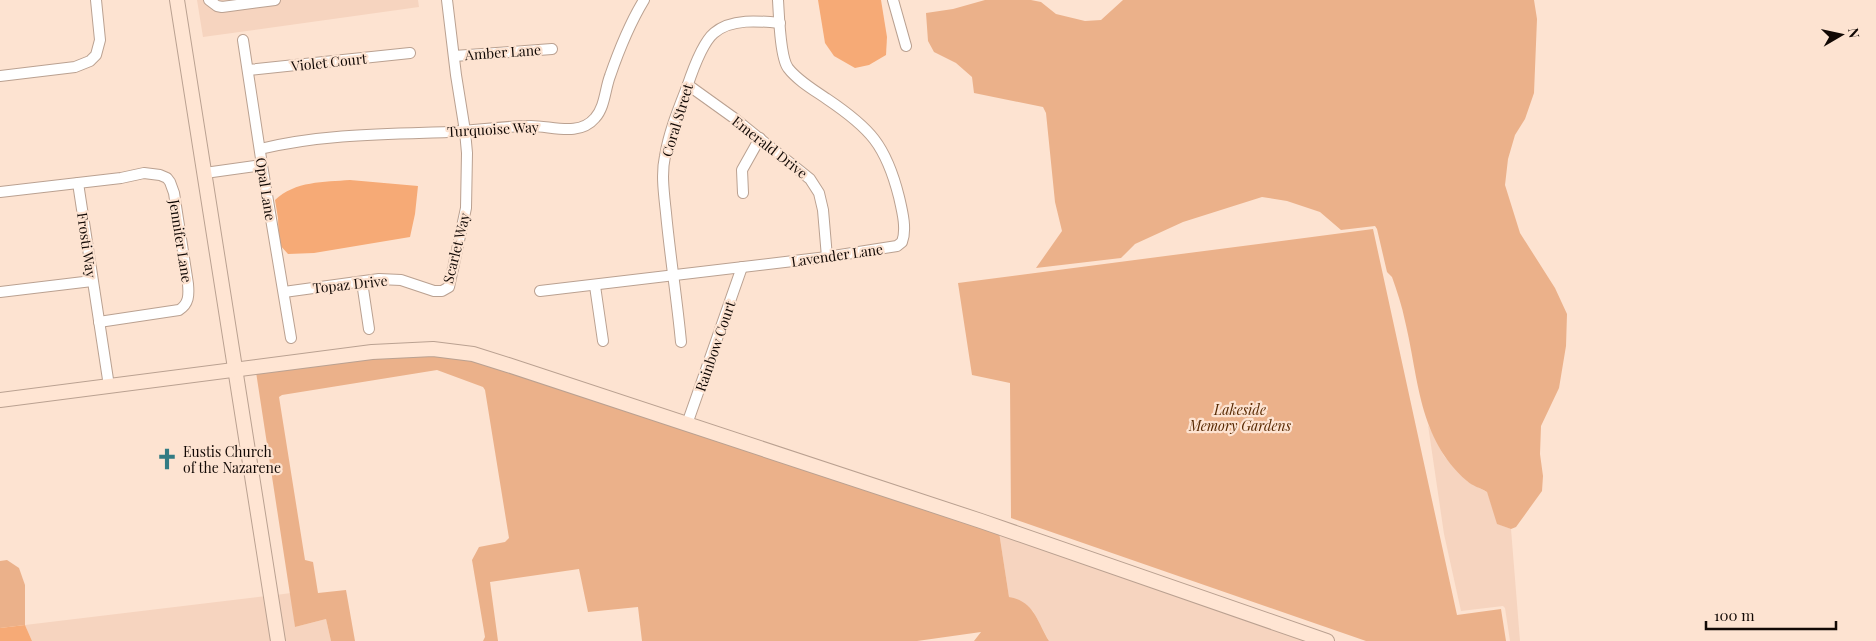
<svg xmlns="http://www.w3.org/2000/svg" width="1876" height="641" font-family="'Playfair Display',serif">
	<rect width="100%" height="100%" fill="#fde3d1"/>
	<g fill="#f6d4bf">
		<path d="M 197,0 L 418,0 L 419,7 L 203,37 Z"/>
		<path d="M 1428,425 L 1444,456 L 1468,482 L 1487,492 L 1498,524 L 1511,529 L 1520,641 L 1510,641 L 1505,608 L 1503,606 L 1461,611 L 1444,534 Z"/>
		<path d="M 999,532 L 1313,641 L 1049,641 L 1033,611 L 1009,597 Z"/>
		<path d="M 291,593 L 295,627 L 326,619 L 331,641 L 284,641 L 276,595 Z"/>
		<path d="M 266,596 L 273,641 L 32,641 L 25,625 Z"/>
	</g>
	<g fill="#ebb18a">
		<path d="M 985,0 L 1031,0 L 1041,2 L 1056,14 L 1085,21 L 1101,20 L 1123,0 L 1534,0 L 1537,19 L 1534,93 L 1525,119 L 1515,135 L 1508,159 L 1505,185 L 1520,233 L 1555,288 L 1567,314 L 1566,346 L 1559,388 L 1541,426 L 1540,454 L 1543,476 L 1542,491 L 1516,527 L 1511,529 L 1497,524 L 1487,492 C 1481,488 1472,486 1467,481 C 1418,438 1419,379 1405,321 C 1402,306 1397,291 1392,277 L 1387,272 L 1377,229 L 1375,226 L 1341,230 L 1320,212 L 1287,201 L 1262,197 L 1183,222 L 1135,244 L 1121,258 L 1036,268 L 1062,231 L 1055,202 L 1046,113 L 1043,107 L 974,93 L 972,77 L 956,63 L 934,52 L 928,41 L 926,13 L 953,9 Z"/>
		<path d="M 1373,229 L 1457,615 L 1501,609 L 1506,641 L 1366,641 L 1011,518 L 1010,383 L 972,375 L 958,283 Z"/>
		<path d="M 372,356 L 457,356 L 999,532 L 1009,597 C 1034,601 1037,621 1049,641 L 974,641 L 981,632 L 917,641 L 642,641 L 638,607 L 588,612 L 579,569 L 490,582 L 498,641 L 483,641 L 485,637 L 472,560 L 479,547 L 505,542 L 509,538 L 485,390 L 483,387 L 437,370 L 282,395 L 279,397 L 305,560 L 313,562 L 318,593 L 346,590 L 355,641 L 331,641 L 326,619 L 295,627 L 256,372 Z"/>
		<path d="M 7,560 L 19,568 L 25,585 L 25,625 L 0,628 L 0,561 Z"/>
	</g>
	<g fill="#f6aa76">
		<path d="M 818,0 L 881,0 L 887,37 L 886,55 L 869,65 L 855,68 L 834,56 L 825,43 Z"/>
		<path d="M 350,180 L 418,186 L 415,214 L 410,237 L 314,253 L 288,254 L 279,244 L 278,218 L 275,200 C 295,181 324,182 350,180 Z"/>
		<path d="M 25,625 L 32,641 L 0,641 L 0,628 Z"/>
	</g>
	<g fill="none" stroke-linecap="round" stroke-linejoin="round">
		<g stroke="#baa191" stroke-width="12">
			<g id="street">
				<path d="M 209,0 L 217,6 L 222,7 L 275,0"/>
				<path d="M 893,0 L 906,46"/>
				<path d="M 243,40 L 262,165 L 291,338"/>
				<path d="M 454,56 L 552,49"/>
				<path d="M 248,70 L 410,53"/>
				<path d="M 0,76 L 75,67 L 90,61 L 96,55 L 100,40 L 96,0"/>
				<path d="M 688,85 L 734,118 L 810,179 L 819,193 L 823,210 L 827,257"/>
				<path d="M 260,149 C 321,134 385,134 448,132 C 476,131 503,126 531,126 C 552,126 579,137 595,118 C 605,107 605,89 610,76 C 619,50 630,23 644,0"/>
				<path d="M 205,173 L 262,165"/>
				<path d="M 78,183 L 109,386"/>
				<path d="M 0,192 L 121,178 L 144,173 L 160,175 L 167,178 L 170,182 L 174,193 L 188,284 C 189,295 189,304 179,310 L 99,322"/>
				<path d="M 743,193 L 742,170 L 760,138"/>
				<path d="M 362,282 L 369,329"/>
				<path d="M 595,286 L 603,341"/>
				<path d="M 540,291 L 827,257 L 897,246 L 902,242 C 907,229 902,210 899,197 C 886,145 870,128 827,99 C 814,90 798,81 788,68 C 780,57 779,15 778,0"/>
				<path d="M 0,292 L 92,281"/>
				<path d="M 284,292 L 379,279 L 401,280 L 434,291 L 442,291 L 449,287 L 466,208 L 467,153 L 465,131 L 456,75 L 447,0"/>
				<path d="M 681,342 C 677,299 670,256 666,213 C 664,194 661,174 665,156 C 669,132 678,110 687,87 C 692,72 702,43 714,33 C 731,18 760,21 780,23"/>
				<path d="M 687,424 L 742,267"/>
			</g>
		</g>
		<g stroke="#baa191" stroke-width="16">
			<g id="secondary">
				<path d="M 177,0 L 278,641"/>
				<path d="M 0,400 L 372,352 L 433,349 L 473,354 L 508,365 L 981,521 L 1327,641"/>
			</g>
		</g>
		<use href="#street" stroke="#fff" stroke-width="10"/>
		<use href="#secondary" stroke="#ffe5d3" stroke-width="14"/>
	</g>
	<defs>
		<g id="church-bare" transform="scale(1.725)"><path d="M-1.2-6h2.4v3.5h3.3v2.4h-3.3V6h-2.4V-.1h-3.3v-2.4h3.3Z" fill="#337b83" stroke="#fde3d1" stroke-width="2.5" paint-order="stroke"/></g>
	</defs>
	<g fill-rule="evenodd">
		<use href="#church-bare" x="167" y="459"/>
	</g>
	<g text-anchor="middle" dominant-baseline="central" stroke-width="4.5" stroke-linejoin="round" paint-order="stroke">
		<g font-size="14" fill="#120905" stroke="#fde3d1">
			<text transform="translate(503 52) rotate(-4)">Amber Lane</text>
			<text transform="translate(329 62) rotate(-6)">Violet Court</text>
			<text transform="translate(677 120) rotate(-73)">Coral Street</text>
			<text transform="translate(493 129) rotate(-3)">Turquoise Way</text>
			<text transform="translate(770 147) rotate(38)">Emerald Drive</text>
			<text transform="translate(266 189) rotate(81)">Opal Lane</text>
			<text transform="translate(181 241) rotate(81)">Jennifer Lane</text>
			<text transform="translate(87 245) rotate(82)">Frosti Way</text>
			<text transform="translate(456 248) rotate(-76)">Scarlet Way</text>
			<text transform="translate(837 255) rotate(-8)">Lavender Lane</text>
			<text transform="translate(350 284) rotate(-6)">Topaz Drive</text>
			<text transform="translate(715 346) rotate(-71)">Rainbow Court</text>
		</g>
		<g font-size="14" font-style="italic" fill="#572800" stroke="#fde3d1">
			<text x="1240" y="409">Lakeside<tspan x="1240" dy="16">Memory Gardens</tspan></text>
		</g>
		<g font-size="14" fill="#120905" stroke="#fde3d1" text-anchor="start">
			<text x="183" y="451">Eustis Church<tspan x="183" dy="16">of the Nazarene</tspan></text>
		</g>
	</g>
	<g transform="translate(1841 35) rotate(81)" stroke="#fde3d1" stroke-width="4" paint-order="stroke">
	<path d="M0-4L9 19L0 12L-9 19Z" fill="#120905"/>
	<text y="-8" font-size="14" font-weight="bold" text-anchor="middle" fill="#120905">N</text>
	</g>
	<path d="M1706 621v8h130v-8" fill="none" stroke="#120905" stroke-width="2.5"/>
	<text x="1714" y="621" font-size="15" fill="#120905" stroke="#fde3d1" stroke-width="4" paint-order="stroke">100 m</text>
</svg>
